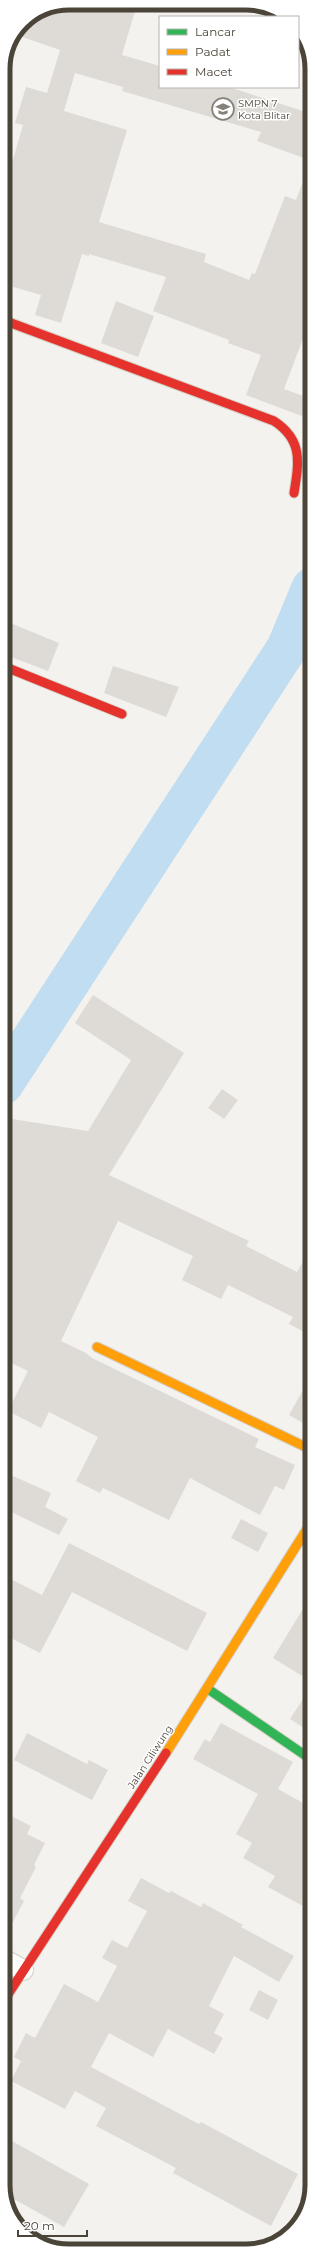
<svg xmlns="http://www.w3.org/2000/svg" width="315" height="2254" font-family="Montserrat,sans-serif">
	<rect width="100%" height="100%" fill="#f4f2ee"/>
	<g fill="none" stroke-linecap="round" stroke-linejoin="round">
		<path stroke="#c0ddf1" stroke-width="41" d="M 3,1084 L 287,648 L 312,588"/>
	</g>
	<g fill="#dedbd6">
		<path d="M 69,3 L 137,4 L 122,55 L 160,66 L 160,87 L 229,87 L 312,114 L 312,161 L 257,141 L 261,132 L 122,91 L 123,87 L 75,73 L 64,111 L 127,130 L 99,222 L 206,254 L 204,262 L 249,280 L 252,273 L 255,274 L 285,196 L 296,200 L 310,163 L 312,163 L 312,315 L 284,389 L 312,399 L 312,420 L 246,395 L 261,355 L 228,343 L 229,340 L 153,311 L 166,277 L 89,254 L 89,256 L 82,254 L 61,323 L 35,315 L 41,295 L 3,284 L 3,205 L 11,178 L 8,177 L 23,125 L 15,123 L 26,87 L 47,93 L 60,50 L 14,34 L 22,22 Z"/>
		<path d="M 116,301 L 154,316 L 138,357 L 101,343 Z"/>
		<path d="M 3,620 L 59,643 L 48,671 L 3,654 Z"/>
		<path d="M 113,666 L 179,687 L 166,717 L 104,693 Z"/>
		<path d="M 93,995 L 184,1053 L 109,1175 L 249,1241 L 246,1246 L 297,1272 L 312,1245 L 312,1336 L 289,1324 L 293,1317 L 228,1285 L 221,1299 L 182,1280 L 193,1256 L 118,1221 L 61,1341 L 86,1353 L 92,1358 L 259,1439 L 255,1447 L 295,1465 L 284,1490 L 275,1486 L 260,1515 L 190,1478 L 169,1520 L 103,1488 L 100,1493 L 76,1481 L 98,1437 L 49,1412 L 41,1428 L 8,1411 L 28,1371 L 3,1359 L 3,1133 L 6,1118 L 88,1131 L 131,1060 L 75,1023 Z"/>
		<path d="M 222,1089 L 238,1100 L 224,1119 L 208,1108 Z"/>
		<path d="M 312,1374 L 312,1428 L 289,1415 Z"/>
		<path d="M 13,1476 L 51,1493 L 45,1507 L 68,1519 L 59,1535 L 3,1508 L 3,1499 Z"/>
		<path d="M 241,1519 L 268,1533 L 258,1552 L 231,1538 Z"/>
		<path d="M 69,1543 L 207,1613 L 187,1651 L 72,1592 L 40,1653 L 3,1634 L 3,1575 L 42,1595 Z"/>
		<path d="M 312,1594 L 312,1682 L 273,1658 Z"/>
		<path d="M 312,1685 L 312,1733 L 290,1719 Z"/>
		<path d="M 221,1723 L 293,1762 L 278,1789 L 312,1808 L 312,1911 L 268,1887 L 275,1876 L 243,1858 L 252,1843 L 236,1834 L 258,1794 L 193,1759 L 205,1739 L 210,1742 Z"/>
		<path d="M 27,1733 L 87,1764 L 89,1760 L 108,1770 L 92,1800 L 14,1760 Z"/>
		<path d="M 3,1812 L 31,1826 L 27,1834 L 45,1843 L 34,1865 L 36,1867 L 20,1898 L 24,1901 L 3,1941 Z"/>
		<path d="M 141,1878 L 169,1893 L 171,1891 L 201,1907 L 203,1903 L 243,1925 L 241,1927 L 294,1956 L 279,1982 L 234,1956 L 209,2006 L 224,2014 L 214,2033 L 223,2038 L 214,2054 L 168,2029 L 153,2057 L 109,2033 L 91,2067 L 199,2124 L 201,2122 L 298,2174 L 271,2226 L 173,2173 L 176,2168 L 96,2126 L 106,2108 L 75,2091 L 65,2109 L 11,2081 L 21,2061 L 14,2057 L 26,2033 L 35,2038 L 64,1984 L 98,2002 L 117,1966 L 102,1958 L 112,1940 L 127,1948 L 147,1911 L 128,1901 Z"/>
		<path d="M 259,1990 L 278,2000 L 268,2020 L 249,2010 Z"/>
		<path d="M 3,2136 L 89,2184 L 64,2227 L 5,2194 L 3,2190 Z"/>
	</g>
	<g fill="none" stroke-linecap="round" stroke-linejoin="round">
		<g stroke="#d2d0cb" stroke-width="22">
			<path id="street" d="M 3,1959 L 23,1970"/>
		</g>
		<g stroke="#d3cfc5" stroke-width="11">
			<path id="fast" d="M 208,1689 L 312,1760"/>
		</g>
		<g stroke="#d3cfc5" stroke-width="11">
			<g id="slow">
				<path d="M 249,5 L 270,9"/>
				<path d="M 97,1347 L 312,1450"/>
				<path d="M 166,1753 L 312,1521"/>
			</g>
		</g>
		<g stroke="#d3cfc5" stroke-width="11">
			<g id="jam">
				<path d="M 3,320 L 274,421 C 303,440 299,462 294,493"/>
				<path d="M 3,666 L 122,714"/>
				<path d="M 3,2002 L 166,1753"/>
			</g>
		</g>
		<use href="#street" stroke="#fdfdfc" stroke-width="20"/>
		<use href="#fast" stroke="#30b455" stroke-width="9"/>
		<use href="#slow" stroke="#ff9f0a" stroke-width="9"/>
		<use href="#jam" stroke="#e5322d" stroke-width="9"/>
	</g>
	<defs>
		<g id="school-ring" transform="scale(1.15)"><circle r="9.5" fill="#fff" stroke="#868178" stroke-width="1.5"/><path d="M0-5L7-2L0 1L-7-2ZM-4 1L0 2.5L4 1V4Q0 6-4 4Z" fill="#868178"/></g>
	</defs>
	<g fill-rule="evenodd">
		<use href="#school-ring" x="223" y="109"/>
	</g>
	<g text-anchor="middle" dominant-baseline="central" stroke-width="3" stroke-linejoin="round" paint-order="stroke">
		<g font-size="10" fill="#4b4439" stroke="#fff" text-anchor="start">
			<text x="238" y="103">SMPN 7<tspan x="238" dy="12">Kota Blitar</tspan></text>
		</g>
		<g font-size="10" fill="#4b4439" stroke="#fff">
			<text transform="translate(150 1757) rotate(-57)">Jalan Ciliwung</text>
		</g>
	</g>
	<path d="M0 0H315V2254H0ZM69 10H246A59 59 0 0 1 305 69V2185A59 59 0 0 1 246 2244H69A59 59 0 0 1 10 2185V69A59 59 0 0 1 69 10Z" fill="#fff" fill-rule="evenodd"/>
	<path fill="none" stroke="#4b4439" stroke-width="5" d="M69 10H246A59 59 0 0 1 305 69V2185A59 59 0 0 1 246 2244H69A59 59 0 0 1 10 2185V69A59 59 0 0 1 69 10Z"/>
	<rect x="159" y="16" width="140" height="72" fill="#ffffff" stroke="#b7b4b0"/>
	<rect x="167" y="29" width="20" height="6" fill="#30b455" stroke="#b7b4b0"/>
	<text x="195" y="36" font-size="12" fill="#4b4439">Lancar</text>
	<rect x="167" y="49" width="20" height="6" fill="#ff9f0a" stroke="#b7b4b0"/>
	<text x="195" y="56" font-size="12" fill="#4b4439">Padat</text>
	<rect x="167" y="69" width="20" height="6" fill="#e5322d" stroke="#b7b4b0"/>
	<text x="195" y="76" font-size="12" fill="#4b4439">Macet</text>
	<path d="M18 2230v6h69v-6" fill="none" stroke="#4b4439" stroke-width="2"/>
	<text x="24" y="2230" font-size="12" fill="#4b4439" stroke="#ffffff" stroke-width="3" paint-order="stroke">20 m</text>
</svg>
